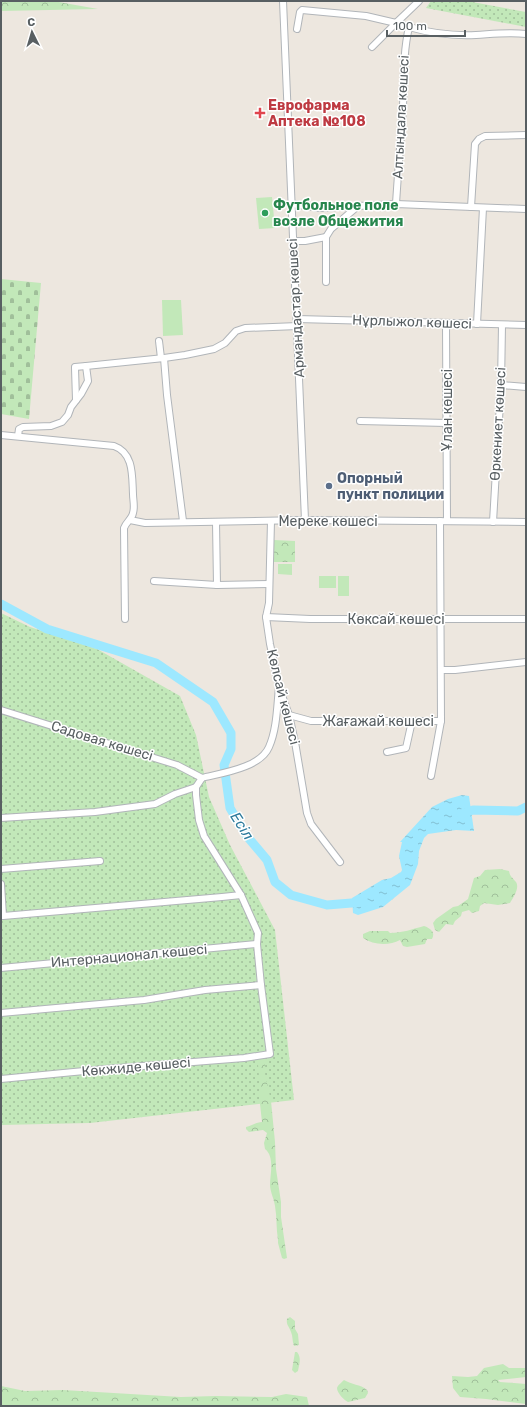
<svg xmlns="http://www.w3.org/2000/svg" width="527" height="1407" font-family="Rubik,sans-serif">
	<defs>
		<pattern id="grass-dots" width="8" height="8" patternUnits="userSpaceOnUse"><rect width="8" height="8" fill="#c2e8b9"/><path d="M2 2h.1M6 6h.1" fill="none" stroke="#a0bf9a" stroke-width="1.8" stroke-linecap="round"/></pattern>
		<pattern id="forest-crowns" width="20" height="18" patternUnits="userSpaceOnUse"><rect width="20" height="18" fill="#c2e8b9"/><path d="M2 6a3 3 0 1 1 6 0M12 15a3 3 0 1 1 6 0" fill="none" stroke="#a0bf9a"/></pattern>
		<pattern id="cemetery-stones" width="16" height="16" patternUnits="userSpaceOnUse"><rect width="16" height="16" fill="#c2e8b9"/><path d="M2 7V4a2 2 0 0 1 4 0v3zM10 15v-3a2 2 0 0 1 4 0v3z" fill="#a0bf9a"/></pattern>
		<pattern id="water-ripples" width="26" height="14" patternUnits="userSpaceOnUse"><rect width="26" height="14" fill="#9de8ff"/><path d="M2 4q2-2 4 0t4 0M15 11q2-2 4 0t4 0" fill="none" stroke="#83bfd2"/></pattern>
	</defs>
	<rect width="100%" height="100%" fill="#ede7df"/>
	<g fill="url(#grass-dots)">
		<path d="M 431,1 L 467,1 L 526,12 L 526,27 L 426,8 Z"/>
		<path d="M 1,613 L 30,627 L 97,649 L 180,696 L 196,735 L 209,797 L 230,845 L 275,930 L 294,1100 L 90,1123 L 1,1125 Z"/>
	</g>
	<g fill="url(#forest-crowns)">
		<path d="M 1,1 L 53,1 L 98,9 L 1,11 Z"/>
		<path d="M 274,540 L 295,541 L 295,562 L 274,562 Z"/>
		<path d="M 485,870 L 500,869 L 509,871 C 510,877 513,878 516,882 C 520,888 513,898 510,903 L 498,905 L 484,903 L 480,906 L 479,911 L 472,913 L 469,910 L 462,912 L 461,916 L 455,921 L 453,925 L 446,924 L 439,932 L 435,930 L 433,923 L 436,919 L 453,907 L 458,906 L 468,899 L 474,878 L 480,876 Z"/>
		<path d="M 424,926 C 430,928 436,932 432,939 L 427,939 L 425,944 L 407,947 L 403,946 L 400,940 C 389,946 373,945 363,938 L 363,934 L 370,931 L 388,931 L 390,933 C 402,933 413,929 424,926 Z"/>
		<path d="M 261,1061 L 265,1061 L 265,1074 L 271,1101 L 275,1142 L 276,1169 L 281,1202 L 281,1217 L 287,1258 L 284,1259 L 282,1258 L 278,1243 L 278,1240 C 276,1228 277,1217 275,1206 C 274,1199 270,1191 270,1185 C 270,1174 275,1157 265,1149 L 264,1143 L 267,1133 L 263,1130 L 249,1132 L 246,1129 L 246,1127 C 252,1126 256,1122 262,1122 L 259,1095 L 262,1087 L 259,1077 L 258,1064 Z"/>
		<path d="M 290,1317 L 295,1321 L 295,1329 L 298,1334 L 299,1345 L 294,1346 C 292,1341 293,1336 291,1332 C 289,1326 286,1325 287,1319 Z"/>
		<path d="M 295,1352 L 297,1352 C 302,1358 299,1365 298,1371 L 295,1373 L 292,1370 Z"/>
		<path d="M 503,1364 L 509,1368 L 526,1368 L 526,1377 L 498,1380 L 500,1382 L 526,1384 L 526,1404 L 486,1399 L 460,1397 L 453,1388 L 452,1376 L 468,1377 L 477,1376 L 484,1368 Z"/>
		<path d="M 344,1380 C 352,1385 360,1384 367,1390 L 368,1393 L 365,1398 L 348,1402 C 344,1400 337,1393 337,1388 C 337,1386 342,1382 344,1380 Z"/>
		<path d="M 1,1386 L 25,1391 L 63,1390 L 181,1397 L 216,1396 L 272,1397 L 286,1394 L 307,1397 L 309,1406 L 1,1406 Z"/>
	</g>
	<path fill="url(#cemetery-stones)" d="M 1,279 L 41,283 L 29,419 L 1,414 Z"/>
	<g fill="#c2e8b9">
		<path d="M 272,197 L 275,228 L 259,229 L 256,198 Z"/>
		<path d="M 162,300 L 181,300 L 183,335 L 163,336 Z"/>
		<path d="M 278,564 L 292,564 L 292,575 L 278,574 Z"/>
		<rect x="319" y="576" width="17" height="12"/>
		<rect x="338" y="576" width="11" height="20"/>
	</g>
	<path fill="url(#water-ripples)" d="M 462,795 L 469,796 L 474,831 L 456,830 L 428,834 L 424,838 L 419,851 L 418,864 L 410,885 L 383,907 L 358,915 L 353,913 L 352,898 L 382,880 L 391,878 L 401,872 L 402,870 L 399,856 L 402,842 L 400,842 L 432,807 L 448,799 Z"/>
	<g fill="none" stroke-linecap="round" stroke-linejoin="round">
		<g stroke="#9de8ff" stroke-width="9">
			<path d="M 1,604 L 47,629 L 156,663 L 213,702 L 231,733 L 231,749 L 224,765 L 230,808 L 246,835 L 267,860 L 275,882 L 291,895 L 327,905 L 364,902"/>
			<path d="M 461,814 L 473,810 L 518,811 L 526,807"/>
		</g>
		<g stroke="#b1b5b9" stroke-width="8">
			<g id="minor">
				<path d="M 283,1 L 305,520"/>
				<path d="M 409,27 C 430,33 454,36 476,35 C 493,34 509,32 526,34"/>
				<path d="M 297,29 L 300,12 L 302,10 L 366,16 L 396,23"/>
				<path d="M 372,47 L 396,23"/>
				<path d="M 292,204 L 320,208 L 358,206"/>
				<path d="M 396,204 C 398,171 401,139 403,106 C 404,79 403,53 409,27 L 396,23 L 419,1"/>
				<path d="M 471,207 L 475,144 L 479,139 L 485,136 L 526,135"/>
				<path d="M 293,241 L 305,241 L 326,237"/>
				<path d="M 326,282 L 326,237 L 331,229 L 358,206 L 396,204 L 526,209"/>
				<path d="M 297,319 L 526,325"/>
				<path d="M 446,323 L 447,521"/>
				<path d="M 477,324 L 483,208"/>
				<path d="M 159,341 L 161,358"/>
				<path d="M 164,358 L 167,395 L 183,521"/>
				<path d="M 501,385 L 526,387"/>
				<path d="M 76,400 L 75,368 L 75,367 L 86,366"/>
				<path d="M 360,421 L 447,423"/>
				<path d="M 1,435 L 114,446 C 134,453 132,476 133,494 C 133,500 135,507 133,513 C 132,519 126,522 124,528 L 125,619"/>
				<path d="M 18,436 L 19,429 L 23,427 L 51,426 L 62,422 L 68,415 L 71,407 L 81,394 L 88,381 L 86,366 L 164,358 L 185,355 L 214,349 L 225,343 L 236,331 L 245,328 L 298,326"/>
				<path d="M 130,520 L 145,523 L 305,520 L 526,522"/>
				<path d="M 271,521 L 269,603 L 266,617 L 270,644 L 279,687 L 289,715 L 295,742 L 307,813 L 311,824 L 340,862"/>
				<path d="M 216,522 L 217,585"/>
				<path d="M 493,522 L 501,385 L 502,325"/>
				<path d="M 154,581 L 217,585 L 269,584"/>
				<path d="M 266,617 L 310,619 L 526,619"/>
				<path d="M 441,670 L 455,670 L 526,662"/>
				<path d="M 1,710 L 177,765 L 202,778"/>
				<path d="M 289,715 L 311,721 L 441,721 L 440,521"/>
				<path d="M 387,752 L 406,748 L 412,721"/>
				<path d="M 431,776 L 441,721"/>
				<path d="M 1,818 L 95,812 L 155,804 L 175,794 L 196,787"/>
				<path d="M 1,869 L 100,861"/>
				<path d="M 1,884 L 3,916 L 222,897 L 241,895"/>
				<path d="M 1,968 L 257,944"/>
				<path d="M 1,1013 L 144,1000 L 205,990 L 261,985"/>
				<path d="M 1,1079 L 105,1069 L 244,1058 L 270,1054 L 261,985 L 257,944 L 258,933 L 241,895 L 204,836 L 199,820 L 196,795 L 196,787 L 202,778 C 222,773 260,768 269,747 C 277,729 277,706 279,687"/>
			</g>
		</g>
		<use href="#minor" stroke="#fff" stroke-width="6"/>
	</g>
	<path fill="#e0444e" stroke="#fff" stroke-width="1.5" d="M258 107h4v4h4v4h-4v4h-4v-4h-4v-4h4z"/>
	<circle fill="#2e9e5b" stroke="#fff" stroke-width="1.5" cx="265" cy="213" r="4"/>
	<circle fill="#5c6f8a" stroke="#fff" stroke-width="1.5" cx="329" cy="486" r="4"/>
	<g text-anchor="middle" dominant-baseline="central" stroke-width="3" stroke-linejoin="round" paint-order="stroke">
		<g font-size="14" font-weight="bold" fill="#be3a42" stroke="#fff" text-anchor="start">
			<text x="268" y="105">Еврофарма<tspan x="268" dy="16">Аптека №108</tspan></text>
		</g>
		<g font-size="14" fill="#585f62" stroke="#fff">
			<text transform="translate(401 117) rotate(-87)">Алтындала көшесі</text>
			<text transform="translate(296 308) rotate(-93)">Армандастар көшесі</text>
			<text transform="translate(412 322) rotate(2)">Нұрлыжол көшесі</text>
			<text transform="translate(447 410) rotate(-90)">Ұлан көшесі</text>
			<text transform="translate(498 424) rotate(-87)">Өркениет көшесі</text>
			<text x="328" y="521">Мереке көшесі</text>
			<text x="396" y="619">Көксай көшесі</text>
			<text transform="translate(283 697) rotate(76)">Көлсай көшесі</text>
			<text x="378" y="721">Жағажай көшесі</text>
			<text transform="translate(102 741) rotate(17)">Садовая көшесі</text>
			<text transform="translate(129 956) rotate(-5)">Интернационал көшесі</text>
			<text transform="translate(136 1067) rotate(-5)">Көкжиде көшесі</text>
		</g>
		<g font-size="14" font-weight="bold" fill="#27864d" stroke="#fff" text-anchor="start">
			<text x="273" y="205">Футбольное поле<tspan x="273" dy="16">возле Общежития</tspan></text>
		</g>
		<g font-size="14" font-weight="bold" fill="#4e5e75" stroke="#fff" text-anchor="start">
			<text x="337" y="478">Опорный<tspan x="337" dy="16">пункт полиции</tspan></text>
		</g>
		<g font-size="15" font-style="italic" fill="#2d7b9d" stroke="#fff">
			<text transform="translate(242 826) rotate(57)">Есіл</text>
		</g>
	</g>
	<rect width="527" height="1407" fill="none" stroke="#585f62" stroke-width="4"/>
	<g transform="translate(32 32) rotate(355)" stroke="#ffffff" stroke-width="3" paint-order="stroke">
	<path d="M0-3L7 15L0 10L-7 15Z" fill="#585f62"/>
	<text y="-6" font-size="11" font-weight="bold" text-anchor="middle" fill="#585f62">С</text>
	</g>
	<path d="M387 30v6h78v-6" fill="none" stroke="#585f62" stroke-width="2"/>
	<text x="393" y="30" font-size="12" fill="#585f62" stroke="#ffffff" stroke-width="3" paint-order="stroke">100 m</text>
</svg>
